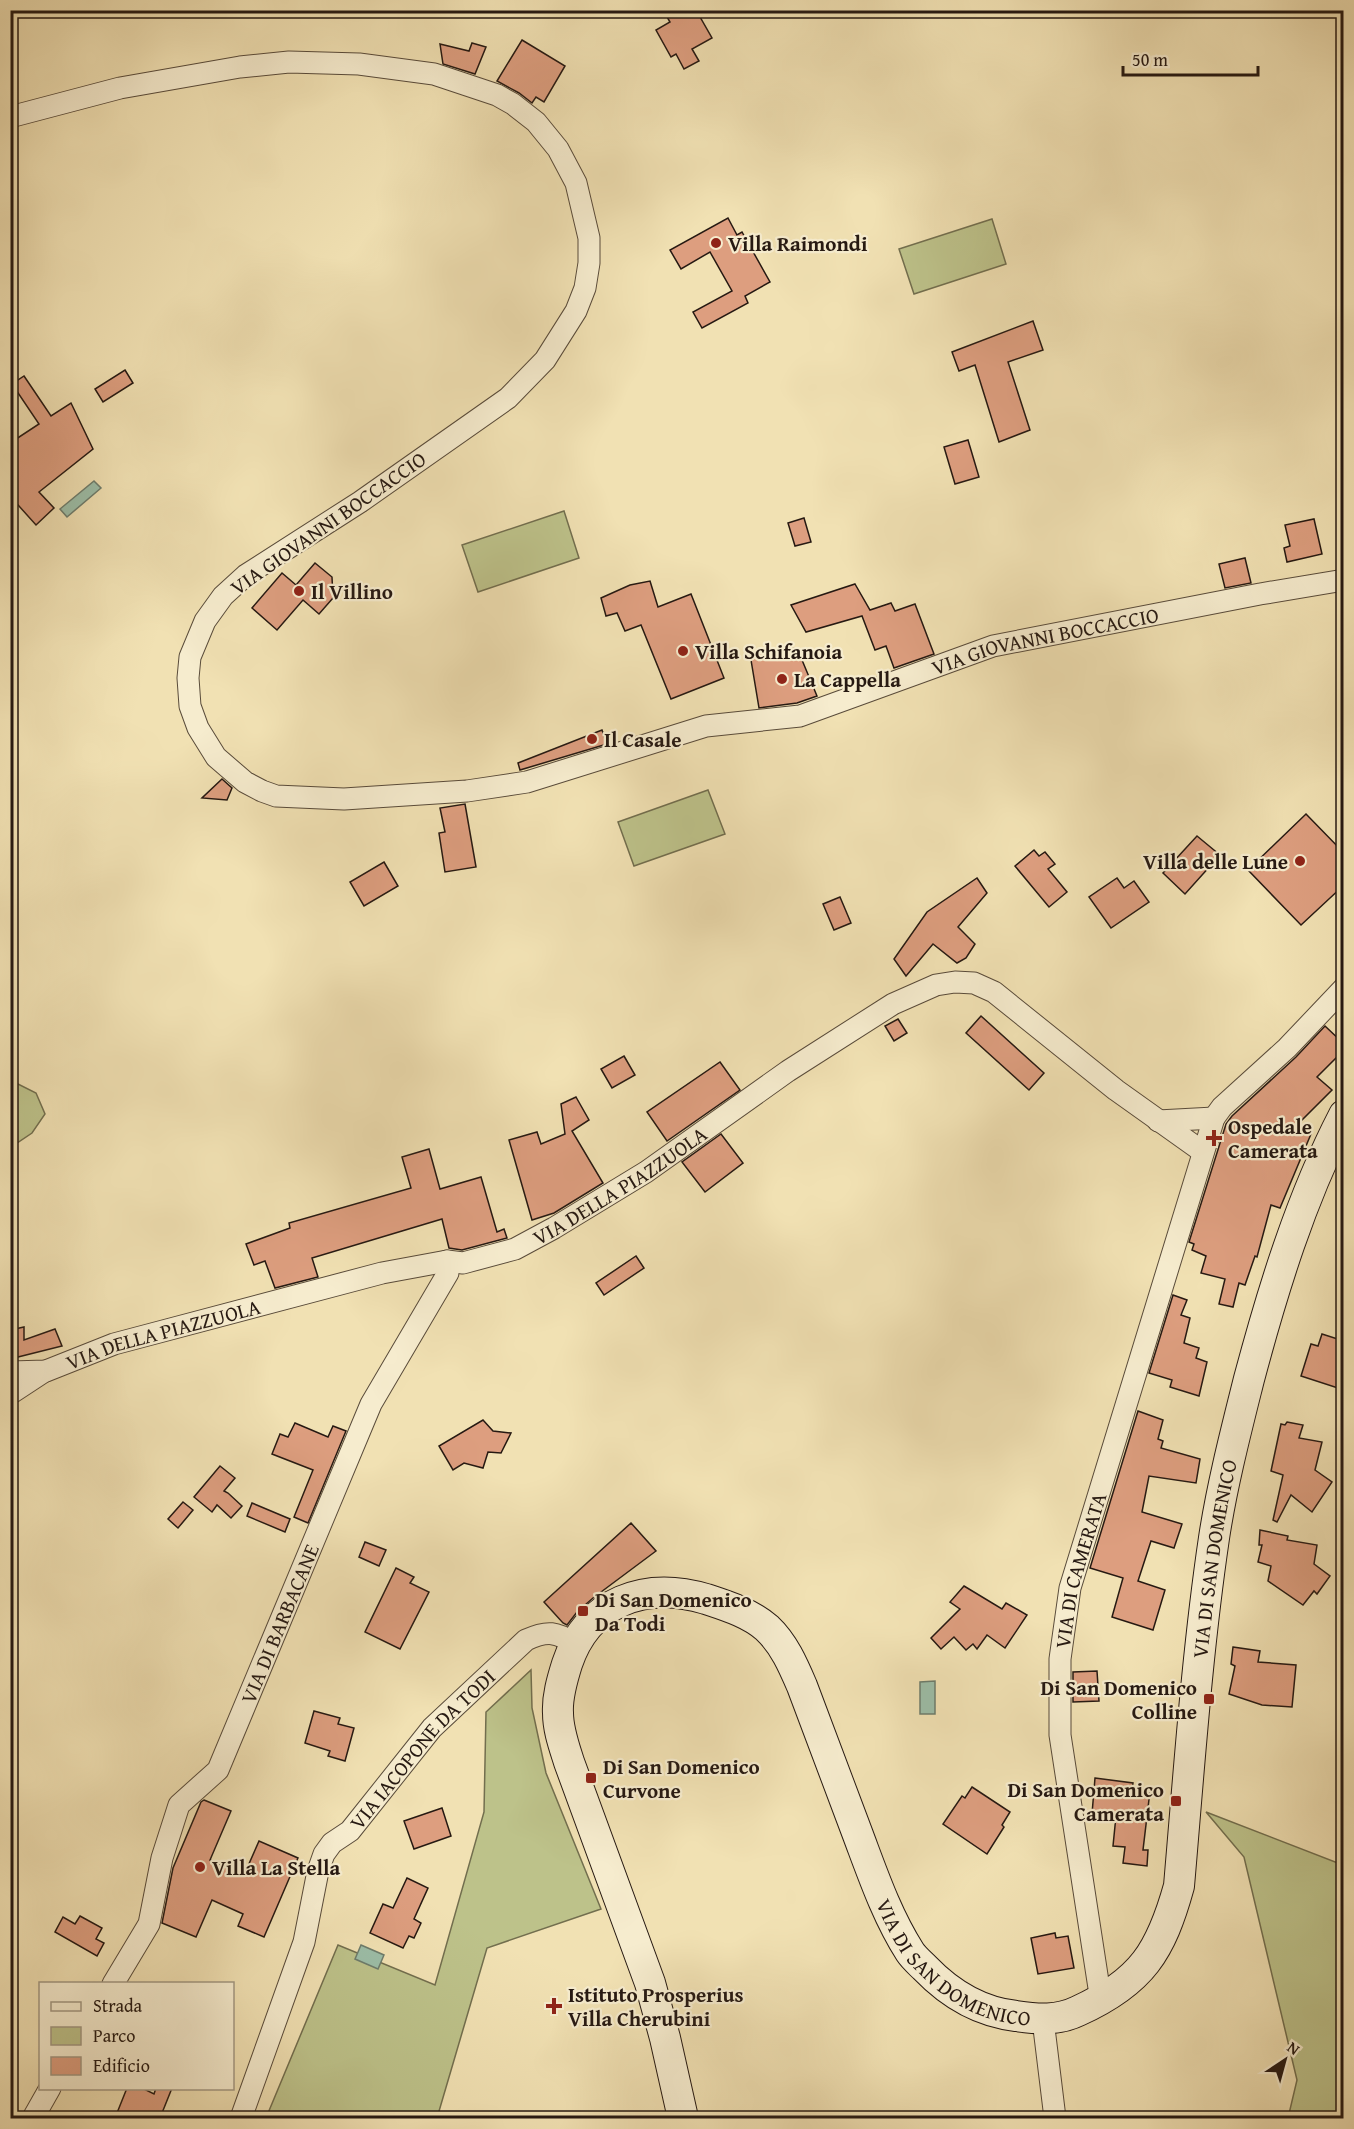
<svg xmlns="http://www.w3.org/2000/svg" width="1354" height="2129" font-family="'Gentium Book Plus',serif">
	<rect width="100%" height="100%" fill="#f1e1b3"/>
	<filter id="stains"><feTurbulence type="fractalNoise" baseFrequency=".00333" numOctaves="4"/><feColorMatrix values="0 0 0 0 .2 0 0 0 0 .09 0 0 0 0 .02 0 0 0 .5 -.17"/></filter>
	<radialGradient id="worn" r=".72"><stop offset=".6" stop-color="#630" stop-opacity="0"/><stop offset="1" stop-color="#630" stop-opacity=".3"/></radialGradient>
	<g fill="#bdc28a" stroke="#726e4e" stroke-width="1.5">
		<path d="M 992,219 L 1006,264 L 914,294 L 899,249 Z"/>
		<path d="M 564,511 L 579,558 L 478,592 L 462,545 Z"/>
		<path d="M 708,790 L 725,834 L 634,866 L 618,822 Z"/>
		<path d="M 10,1080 L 36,1093 L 45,1114 L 32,1133 L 11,1147 Z"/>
		<path d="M 531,1670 L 532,1708 L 546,1773 L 601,1909 L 487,1948 L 437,2118 L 266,2118 L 338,1945 L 435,1985 L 484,1812 L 486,1712 Z"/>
		<path d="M 1206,1812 L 1343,1865 L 1343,2118 L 1288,2118 L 1297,2080 L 1244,1857 Z"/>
	</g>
	<g fill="#9cbea8" stroke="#6d7c6c" stroke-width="1.5">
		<path d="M 94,481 L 101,488 L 67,517 L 60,509 Z"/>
		<path d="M 935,1681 L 935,1714 L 920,1714 L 920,1682 Z"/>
		<path d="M 361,1945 L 384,1955 L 378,1969 L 355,1959 Z"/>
	</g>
	<g fill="#dd9e7f" stroke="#261912" stroke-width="1.5">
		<path d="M 663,10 L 696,10 L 712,38 L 692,49 L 699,61 L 684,69 L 676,54 L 671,57 L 656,30 L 670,22 Z"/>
		<path d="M 522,40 L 565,66 L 544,102 L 536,97 L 532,103 L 519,93 L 497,81 Z"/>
		<path d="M 472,43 L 486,47 L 475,74 L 443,64 L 440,44 L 469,51 Z"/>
		<path d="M 728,218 L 737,235 L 742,232 L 770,282 L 745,296 L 748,303 L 702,328 L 693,312 L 732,291 L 710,252 L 681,269 L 670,250 Z"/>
		<path d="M 1033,321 L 1043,350 L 1008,362 L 1030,430 L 999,442 L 975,365 L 959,371 L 952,352 Z"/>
		<path d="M 125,370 L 133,383 L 103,402 L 95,389 Z"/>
		<path d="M 24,376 L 51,416 L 71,403 L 93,449 L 39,492 L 54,508 L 36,525 L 10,496 L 10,443 L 39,424 L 12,384 Z"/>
		<path d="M 968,440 L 979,477 L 955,484 L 944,447 Z"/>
		<path d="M 804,518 L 811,542 L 795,546 L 788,523 Z"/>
		<path d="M 1314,519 L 1322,554 L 1287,562 L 1284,548 L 1290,546 L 1285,525 Z"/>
		<path d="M 1245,558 L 1251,583 L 1225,588 L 1219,564 Z"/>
		<path d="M 315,563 L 332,577 L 333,598 L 319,614 L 303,600 L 277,630 L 252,608 L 282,573 L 296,585 Z"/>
		<path d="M 650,581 L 658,607 L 691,594 L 724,678 L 671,699 L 641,625 L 625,631 L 617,613 L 606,616 L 601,598 L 630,585 Z"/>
		<path d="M 855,584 L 870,610 L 891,603 L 895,611 L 915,604 L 934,654 L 894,668 L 886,646 L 875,650 L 862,616 L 806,632 L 791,605 Z"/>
		<path d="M 797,648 L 817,696 L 797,703 L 759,708 L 750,654 Z"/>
		<path d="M 602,730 L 607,744 L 520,770 L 518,763 Z"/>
		<path d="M 222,779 L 232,788 L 227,800 L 202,798 Z"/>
		<path d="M 465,804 L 476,867 L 445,872 L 439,833 L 445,832 L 440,808 Z"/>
		<path d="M 1306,814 L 1344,853 L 1344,885 L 1301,925 L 1248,870 Z"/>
		<path d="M 1197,836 L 1220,855 L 1185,894 L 1163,873 Z"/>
		<path d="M 1034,850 L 1039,856 L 1045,852 L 1055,864 L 1048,869 L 1067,892 L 1049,907 L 1015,866 Z"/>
		<path d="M 384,862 L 398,886 L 364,906 L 350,882 Z"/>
		<path d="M 977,878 L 987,893 L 958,927 L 975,944 L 966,958 L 957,963 L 933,944 L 906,976 L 894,959 L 927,912 Z"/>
		<path d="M 1117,878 L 1124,888 L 1134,881 L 1149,902 L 1111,928 L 1089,897 Z"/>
		<path d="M 840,897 L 851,923 L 834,930 L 823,904 Z"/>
		<path d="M 981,1016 L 1044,1073 L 1029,1090 L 966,1033 Z"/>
		<path d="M 898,1019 L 907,1033 L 894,1041 L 885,1026 Z"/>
		<path d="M 1325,1026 L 1344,1044 L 1344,1050 L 1317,1077 L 1332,1090 L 1299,1123 L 1311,1134 L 1280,1208 L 1271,1205 L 1257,1257 L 1255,1256 L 1245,1285 L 1239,1283 L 1233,1307 L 1219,1304 L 1225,1279 L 1201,1273 L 1206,1256 L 1192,1250 L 1194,1244 L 1189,1242 L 1226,1124 L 1232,1116 L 1296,1057 Z"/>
		<path d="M 624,1056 L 635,1075 L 612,1088 L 601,1069 Z"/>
		<path d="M 720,1062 L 740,1090 L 667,1141 L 647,1112 Z"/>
		<path d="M 576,1097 L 589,1120 L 572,1131 L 603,1183 L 554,1213 L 532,1220 L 509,1140 L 537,1132 L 541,1144 L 565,1134 L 561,1104 Z"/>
		<path d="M 721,1134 L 743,1163 L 705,1192 L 682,1162 Z"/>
		<path d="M 429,1149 L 440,1189 L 481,1177 L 497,1232 L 504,1229 L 507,1238 L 462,1250 L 449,1248 L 442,1219 L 312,1258 L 318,1277 L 275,1288 L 265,1261 L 254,1265 L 246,1244 L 290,1228 L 289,1223 L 411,1188 L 402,1157 Z"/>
		<path d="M 636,1256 L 644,1268 L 604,1295 L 596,1283 Z"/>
		<path d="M 1173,1295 L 1187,1300 L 1181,1315 L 1190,1318 L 1184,1343 L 1199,1348 L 1196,1358 L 1207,1362 L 1199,1396 L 1170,1387 L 1172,1380 L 1149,1373 Z"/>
		<path d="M 24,1327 L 24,1340 L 55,1329 L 62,1346 L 10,1359 L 10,1330 Z"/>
		<path d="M 1322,1334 L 1344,1341 L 1344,1390 L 1301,1376 L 1311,1344 L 1318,1346 Z"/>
		<path d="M 1138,1411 L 1163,1420 L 1158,1439 L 1163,1441 L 1161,1448 L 1200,1459 L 1196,1483 L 1149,1476 L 1142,1512 L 1182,1524 L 1174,1548 L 1151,1541 L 1138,1581 L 1165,1590 L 1153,1630 L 1112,1617 L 1123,1578 L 1090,1568 Z"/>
		<path d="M 483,1420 L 493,1431 L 511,1433 L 501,1453 L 488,1452 L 483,1468 L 464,1463 L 453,1470 L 439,1446 Z"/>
		<path d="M 1287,1422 L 1303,1425 L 1299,1438 L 1322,1442 L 1315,1470 L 1332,1482 L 1312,1512 L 1291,1495 L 1277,1522 L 1273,1520 L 1283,1475 L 1271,1471 L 1281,1424 L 1285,1425 Z"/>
		<path d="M 295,1423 L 328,1437 L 333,1426 L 346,1431 L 308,1523 L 294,1517 L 313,1470 L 272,1454 L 280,1434 L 288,1437 Z"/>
		<path d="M 220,1466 L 235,1478 L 224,1491 L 228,1493 L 242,1506 L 231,1518 L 217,1505 L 212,1512 L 194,1497 Z"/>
		<path d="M 183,1502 L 193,1510 L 178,1528 L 168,1519 Z"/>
		<path d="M 252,1503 L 290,1519 L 285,1532 L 247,1516 Z"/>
		<path d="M 631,1523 L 656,1551 L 593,1598 L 577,1612 L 567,1625 L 563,1623 L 544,1602 Z"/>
		<path d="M 1260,1530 L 1288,1536 L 1287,1540 L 1317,1545 L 1314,1564 L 1330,1576 L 1317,1594 L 1314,1591 L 1303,1605 L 1268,1581 L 1271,1566 L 1258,1562 L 1262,1545 L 1259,1545 Z"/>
		<path d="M 365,1542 L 386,1550 L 379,1566 L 359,1557 Z"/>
		<path d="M 396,1568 L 414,1577 L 410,1583 L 429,1592 L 400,1649 L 365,1632 Z"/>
		<path d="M 964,1586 L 1002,1609 L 1006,1603 L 1027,1615 L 1005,1648 L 987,1635 L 977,1649 L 973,1644 L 966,1650 L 954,1637 L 941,1649 L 931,1638 L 960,1609 L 950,1602 Z"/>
		<path d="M 1233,1647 L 1260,1651 L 1258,1662 L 1296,1665 L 1292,1707 L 1262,1705 L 1229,1694 L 1235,1666 L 1231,1664 Z"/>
		<path d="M 1097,1671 L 1099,1701 L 1073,1702 L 1073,1672 Z"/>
		<path d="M 314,1711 L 340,1718 L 338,1724 L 354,1728 L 345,1761 L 328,1756 L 330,1751 L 305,1743 Z"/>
		<path d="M 1095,1778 L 1133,1783 L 1132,1790 L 1150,1791 L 1143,1850 L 1148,1850 L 1147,1866 L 1123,1863 L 1125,1847 L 1113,1846 L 1116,1816 L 1092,1814 Z"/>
		<path d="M 972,1787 L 1010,1812 L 1002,1825 L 1004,1827 L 987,1854 L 943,1824 L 962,1796 L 965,1798 Z"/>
		<path d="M 204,1800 L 231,1811 L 210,1860 L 244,1875 L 259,1841 L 298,1858 L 264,1937 L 238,1926 L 243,1914 L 212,1900 L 196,1937 L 162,1923 L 173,1868 L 201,1802 Z"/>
		<path d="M 442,1808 L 451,1836 L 414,1849 L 404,1821 Z"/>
		<path d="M 407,1878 L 428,1888 L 414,1919 L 421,1923 L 414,1938 L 409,1936 L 403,1948 L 370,1933 L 383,1904 L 393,1908 Z"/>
		<path d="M 80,1916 L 102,1928 L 96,1939 L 104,1943 L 97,1956 L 55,1932 L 63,1917 L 75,1924 Z"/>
		<path d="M 1055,1933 L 1056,1938 L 1068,1936 L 1074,1968 L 1038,1974 L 1031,1938 Z"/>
		<path d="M 127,2088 L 142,2088 L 154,2094 L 156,2088 L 172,2088 L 160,2118 L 115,2118 Z"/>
	</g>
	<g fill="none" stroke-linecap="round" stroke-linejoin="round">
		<g stroke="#594b3a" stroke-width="23">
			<g id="minor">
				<path id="s1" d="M 10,117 L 120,88 L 240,67 L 289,62 L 359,64 L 434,74 L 497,95 L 513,104 L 536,122 L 558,149 L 576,183 L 589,238 L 589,263 L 585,288 L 576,311 L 545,360 L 508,398 L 360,502 L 246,575 L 223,596 L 205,621 L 190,657 L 188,678 L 190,706 L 198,728 L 216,757 L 245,782 L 262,791 L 276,796 L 344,799 L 467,791 L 527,782 L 706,726 L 800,716 L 993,646 L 1260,594 L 1344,580"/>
				<path d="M 1158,1121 L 1214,1118"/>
				<path id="s2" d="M 10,1372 L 46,1371 L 114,1344 L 382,1273 L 447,1261 L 463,1263 L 515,1249 L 554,1228 L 646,1172 L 788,1071 L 893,1004 L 936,985 L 955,982 L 974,983 L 994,992 L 1116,1090 L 1203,1152"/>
				<path d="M 10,1394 L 45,1371"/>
				<path id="s3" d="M 113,1984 L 149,1924 L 162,1858 L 179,1805 L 218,1770 L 371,1404 L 448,1273 L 447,1261"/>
				<path id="s4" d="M 1101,2001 L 1060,1735 L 1060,1659 L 1070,1588 L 1214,1118 L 1222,1107 L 1287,1048 L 1344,988"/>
				<path d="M 1043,2020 L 1055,2118"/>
				<path d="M 33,2118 L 50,2088"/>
				<path id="s5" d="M 241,2118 L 304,1942 L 318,1871 L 324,1854 L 332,1843 L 350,1831 L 432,1728 L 526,1640 C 548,1630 556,1632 576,1644"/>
			</g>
		</g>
		<g stroke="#261912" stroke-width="32">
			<g id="secondary">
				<path id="s6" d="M 683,2118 L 665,2038 L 650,1983 L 569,1762 C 564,1746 558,1730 558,1713 C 557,1697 562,1680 567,1664 C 588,1601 645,1581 706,1599 C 727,1606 750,1613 767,1628 C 784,1644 793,1665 802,1686 C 821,1736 840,1786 858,1835 C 873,1875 887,1916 910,1952 C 914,1958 920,1963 925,1968 C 950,1994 981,2012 1016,2016 C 1037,2019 1058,2021 1078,2011 C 1142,1982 1161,1951 1179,1886 C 1189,1770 1197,1653 1214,1538 C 1222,1485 1236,1431 1249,1379 C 1273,1289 1301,1198 1344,1115"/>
			</g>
		</g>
		<use href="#minor" stroke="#f6ecce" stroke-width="21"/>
		<use href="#secondary" stroke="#f6ecce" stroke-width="30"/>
	</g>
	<g fill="#8f2418" stroke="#f6ecce" stroke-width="2">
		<circle cx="716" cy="243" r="6"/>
		<circle cx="299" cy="591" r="6"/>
		<circle cx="683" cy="651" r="6"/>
		<circle cx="782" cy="679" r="6"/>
		<circle cx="592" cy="739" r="6"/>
		<circle cx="1300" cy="861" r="6"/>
		<path d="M1211 1129h6v6h6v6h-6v6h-6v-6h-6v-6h6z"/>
		<rect x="577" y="1605" width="12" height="12" rx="3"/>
		<rect x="1203" y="1693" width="12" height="12" rx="3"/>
		<rect x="585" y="1772" width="12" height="12" rx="3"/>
		<rect x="1170" y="1795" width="12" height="12" rx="3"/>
		<circle cx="200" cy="1867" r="6"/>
		<path d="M551 1997h6v6h6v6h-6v6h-6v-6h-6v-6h6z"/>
	</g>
	<g text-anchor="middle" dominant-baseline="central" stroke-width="4.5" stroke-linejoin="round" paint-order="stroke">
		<g font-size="21" font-weight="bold" fill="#261912" stroke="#f6ecce" text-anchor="start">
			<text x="728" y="243">Villa Raimondi</text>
			<text x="311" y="591">Il Villino</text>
			<text x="695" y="651">Villa Schifanoia</text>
			<text x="794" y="679">La Cappella</text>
			<text x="604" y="739">Il Casale</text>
			<text x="1288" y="861" text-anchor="end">Villa delle Lune</text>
			<text x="1228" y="1126">Ospedale<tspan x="1228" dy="24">Camerata</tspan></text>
			<text x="595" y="1599">Di San Domenico<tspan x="595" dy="24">Da Todi</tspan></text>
			<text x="1197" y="1687" text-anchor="end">Di San Domenico<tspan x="1197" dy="24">Colline</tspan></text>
			<text x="603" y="1766">Di San Domenico<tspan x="603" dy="24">Curvone</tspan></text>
			<text x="1164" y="1789" text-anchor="end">Di San Domenico<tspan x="1164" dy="24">Camerata</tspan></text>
			<text x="212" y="1867">Villa La Stella</text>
			<text x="568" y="1994">Istituto Prosperius<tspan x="568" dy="24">Villa Cherubini</tspan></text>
		</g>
		<g font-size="21" fill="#261912" stroke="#f6ecce">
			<text transform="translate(328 523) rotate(-35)">VIA GIOVANNI BOCCACCIO</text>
			<text stroke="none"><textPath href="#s1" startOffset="2248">VIA GIOVANNI BOCCACCIO</textPath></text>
			<text stroke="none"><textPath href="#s2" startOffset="645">VIA DELLA PIAZZUOLA</textPath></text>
			<text stroke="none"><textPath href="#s2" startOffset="159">VIA DELLA PIAZZUOLA</textPath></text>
			<text stroke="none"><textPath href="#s6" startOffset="1758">VIA DI SAN DOMENICO</textPath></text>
			<text stroke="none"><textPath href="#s4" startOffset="436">VIA DI CAMERATA</textPath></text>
			<text stroke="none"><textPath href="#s3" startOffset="404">VIA DI BARBACANE</textPath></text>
			<text stroke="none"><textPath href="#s5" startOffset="422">VIA IACOPONE DA TODI</textPath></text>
			<text stroke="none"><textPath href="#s6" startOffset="1112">VIA DI SAN DOMENICO</textPath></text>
		</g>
	</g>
	<rect width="1354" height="2129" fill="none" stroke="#f1e1b3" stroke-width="36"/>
	<rect x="12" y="12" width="1330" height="2105" fill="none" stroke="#261912" stroke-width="3"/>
	<rect x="18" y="18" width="1318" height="2093" fill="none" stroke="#261912" stroke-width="1.5"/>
	<rect x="39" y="1982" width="195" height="108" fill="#f6ecce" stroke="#a39883" stroke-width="1.5"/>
	<rect x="51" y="2002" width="30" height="9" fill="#f6ecce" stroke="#a39883" stroke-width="1.5"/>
	<text x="93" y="2012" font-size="18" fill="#261912">Strada</text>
	<rect x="51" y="2027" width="30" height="18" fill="#bdc28a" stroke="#a39883" stroke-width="1.5"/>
	<text x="93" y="2042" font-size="18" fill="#261912">Parco</text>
	<rect x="51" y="2057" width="30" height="18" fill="#dd9e7f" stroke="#a39883" stroke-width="1.5"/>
	<text x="93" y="2072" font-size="18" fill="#261912">Edificio</text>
	<g transform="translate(1285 2060) rotate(36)" stroke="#f6ecce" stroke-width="4.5" paint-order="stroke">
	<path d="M0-4.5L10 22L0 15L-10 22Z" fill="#261912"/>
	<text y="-9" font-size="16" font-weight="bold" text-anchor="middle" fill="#261912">N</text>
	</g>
	<path d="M1123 66v9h135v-9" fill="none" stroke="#261912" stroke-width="3"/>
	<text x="1132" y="66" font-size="18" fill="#261912" stroke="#f6ecce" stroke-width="4.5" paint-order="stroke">50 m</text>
	<rect width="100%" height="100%" filter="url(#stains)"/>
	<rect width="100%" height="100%" fill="url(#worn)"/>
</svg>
